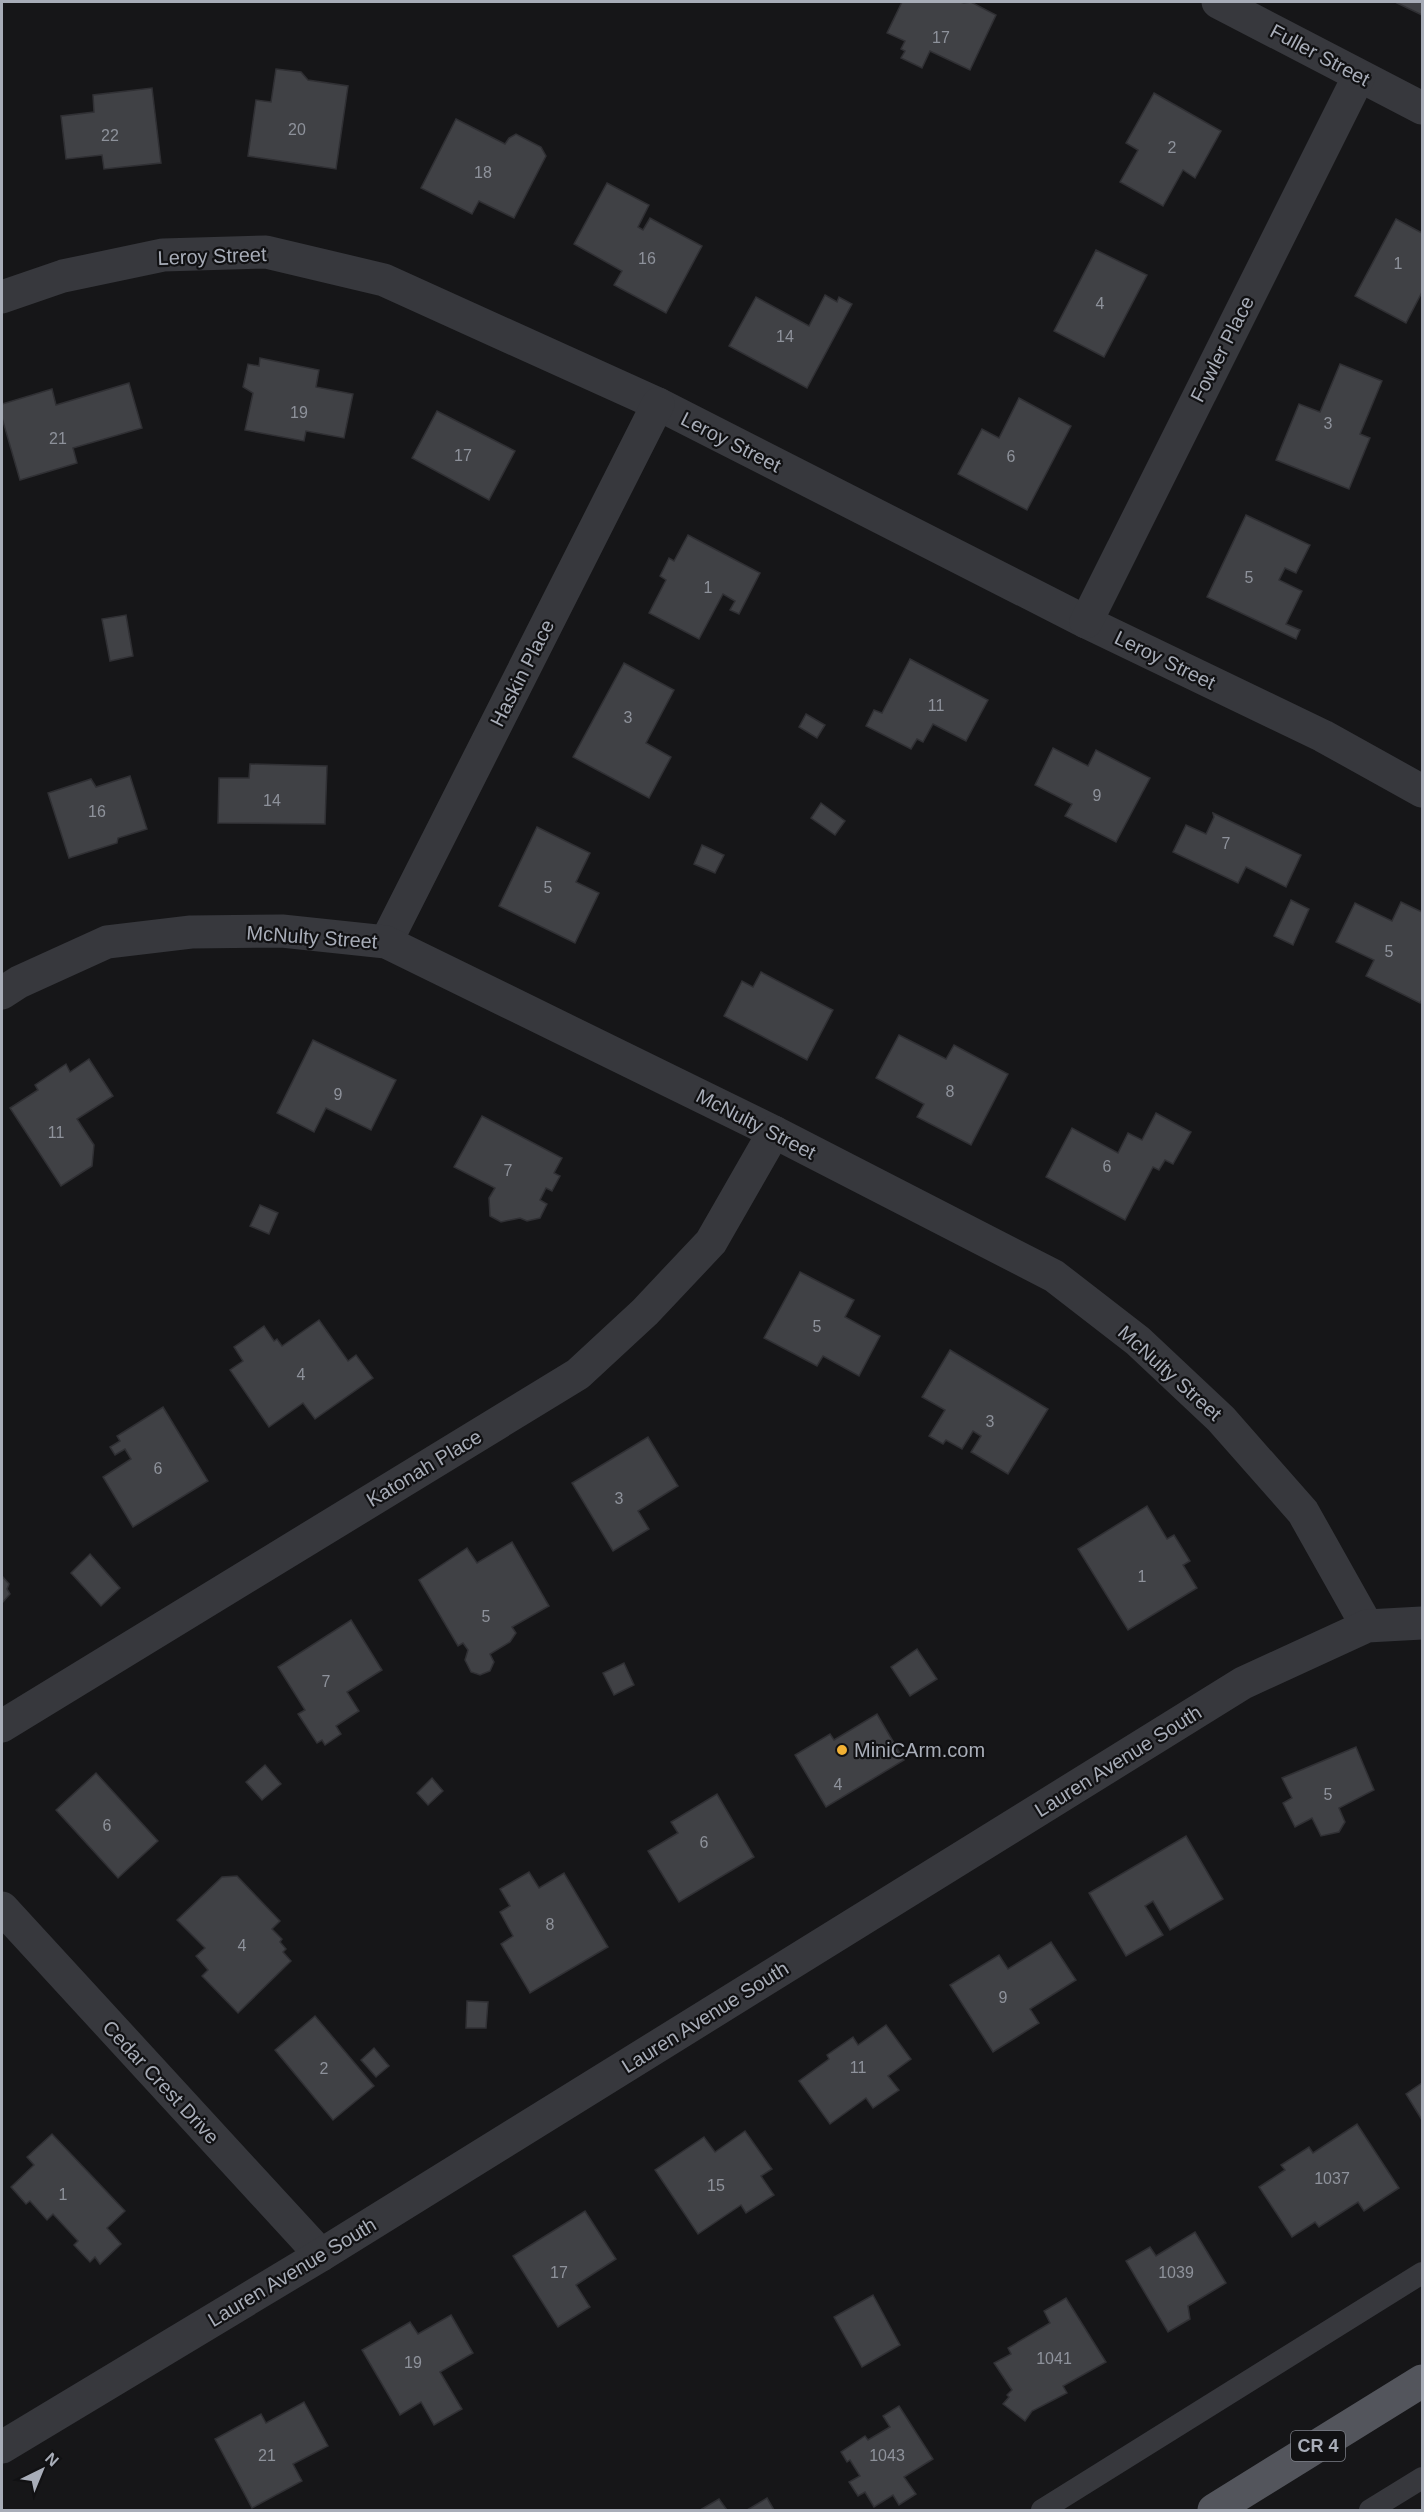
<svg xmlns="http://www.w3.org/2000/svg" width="1424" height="2512" font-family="Helvetica,sans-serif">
	<rect width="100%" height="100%" fill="#161618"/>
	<g fill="#404145" stroke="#303034" stroke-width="1.5">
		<path d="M 902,2 L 960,2 L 964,3 L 971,2 L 996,15 L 970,70 L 930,51 L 922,68 L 901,58 L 905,51 L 901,49 L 905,41 L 887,33 Z"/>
		<path d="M 1395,2 L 1422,2 L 1422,15 Z"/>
		<path d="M 276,69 L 301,72 L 308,80 L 348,86 L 336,169 L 248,156 L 256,100 L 271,102 Z"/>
		<path d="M 152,88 L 161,163 L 104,169 L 102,155 L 66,159 L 61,116 L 94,112 L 93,95 Z"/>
		<path d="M 1154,93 L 1221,131 L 1195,178 L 1183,170 L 1163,206 L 1120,182 L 1138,150 L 1126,143 Z"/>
		<path d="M 456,119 L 505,144 L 509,138 L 516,134 L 541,147 L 546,156 L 514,218 L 479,201 L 472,214 L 421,188 Z"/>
		<path d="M 607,183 L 649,205 L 638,227 L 643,230 L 650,218 L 702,246 L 666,313 L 614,285 L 622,271 L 574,244 Z"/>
		<path d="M 1396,219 L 1422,233 L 1422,292 L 1406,323 L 1355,296 Z"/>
		<path d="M 1096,250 L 1147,275 L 1104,357 L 1054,331 Z"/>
		<path d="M 825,295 L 837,302 L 839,297 L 852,304 L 807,388 L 729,346 L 756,297 L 809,326 Z"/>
		<path d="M 260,358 L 319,370 L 316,387 L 353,394 L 344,438 L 306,431 L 304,441 L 245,430 L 253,393 L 243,387 L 248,364 L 259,366 Z"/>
		<path d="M 1340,364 L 1382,381 L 1360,434 L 1370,438 L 1349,489 L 1276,460 L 1299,404 L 1320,412 Z"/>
		<path d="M 129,383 L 142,428 L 73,448 L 77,463 L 20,480 L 2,418 L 2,404 L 52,389 L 56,405 Z"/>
		<path d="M 1019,398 L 1071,426 L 1027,510 L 958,474 L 982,429 L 999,438 Z"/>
		<path d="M 437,411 L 515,451 L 489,500 L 412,458 Z"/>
		<path d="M 1246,515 L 1310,545 L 1296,573 L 1285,568 L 1279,580 L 1302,591 L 1286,624 L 1300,630 L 1296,639 L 1207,597 Z"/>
		<path d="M 688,535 L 760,573 L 739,614 L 730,610 L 735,601 L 723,594 L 699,639 L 649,613 L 666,580 L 660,576 L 669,558 L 674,561 Z"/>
		<path d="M 126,615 L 133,656 L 110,661 L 102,619 Z"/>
		<path d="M 910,659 L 988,700 L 966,741 L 933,724 L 923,742 L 917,739 L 911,749 L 866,726 L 874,710 L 882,713 Z"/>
		<path d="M 624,663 L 674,690 L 646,743 L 671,757 L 649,798 L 573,757 Z"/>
		<path d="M 806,714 L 825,725 L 817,738 L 799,727 Z"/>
		<path d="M 1053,748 L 1088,766 L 1096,750 L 1150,778 L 1116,842 L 1065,816 L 1072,804 L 1035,785 Z"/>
		<path d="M 250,764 L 327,766 L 325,824 L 218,823 L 219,778 L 249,778 Z"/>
		<path d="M 130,776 L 147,829 L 118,838 L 117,843 L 69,858 L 48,793 L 91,779 L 96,787 Z"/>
		<path d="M 821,803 L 845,821 L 835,835 L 811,818 Z"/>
		<path d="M 1213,813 L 1301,855 L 1286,887 L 1246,867 L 1238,883 L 1173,852 L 1186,825 L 1206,834 L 1214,817 Z"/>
		<path d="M 537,827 L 590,853 L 576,882 L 599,893 L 575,943 L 499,906 Z"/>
		<path d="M 702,845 L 724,855 L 715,873 L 694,864 Z"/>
		<path d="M 1291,900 L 1309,909 L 1293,945 L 1274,936 Z"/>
		<path d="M 1401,902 L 1422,912 L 1422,999 L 1420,1003 L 1366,976 L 1374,960 L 1336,942 L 1355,903 L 1392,921 Z"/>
		<path d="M 761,972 L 833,1010 L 807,1060 L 724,1016 L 742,981 L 753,987 Z"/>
		<path d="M 899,1035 L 946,1059 L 954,1045 L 1008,1074 L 971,1145 L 917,1117 L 924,1104 L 876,1078 Z"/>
		<path d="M 313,1040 L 396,1080 L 371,1130 L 326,1108 L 314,1132 L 277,1113 Z"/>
		<path d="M 89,1059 L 113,1096 L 77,1119 L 94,1145 L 92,1166 L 61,1186 L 10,1108 L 38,1090 L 35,1085 L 66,1064 L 70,1072 Z"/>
		<path d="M 1156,1113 L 1191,1132 L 1173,1164 L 1165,1160 L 1159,1170 L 1153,1167 L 1125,1220 L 1046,1177 L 1072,1128 L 1118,1153 L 1128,1133 L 1142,1140 Z"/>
		<path d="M 482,1116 L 562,1158 L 554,1173 L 560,1176 L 552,1191 L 546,1188 L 540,1200 L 547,1204 L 540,1218 L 527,1221 L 520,1218 L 501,1222 L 490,1216 L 489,1198 L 495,1188 L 454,1167 Z"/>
		<path d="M 260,1205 L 278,1213 L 269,1234 L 250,1226 Z"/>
		<path d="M 800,1272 L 854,1300 L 845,1317 L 880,1336 L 859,1376 L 823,1356 L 817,1366 L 764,1338 Z"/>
		<path d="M 319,1320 L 348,1361 L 356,1355 L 373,1378 L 315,1419 L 303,1403 L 269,1427 L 230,1370 L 243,1361 L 234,1347 L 264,1326 L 274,1341 L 277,1339 L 282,1346 Z"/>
		<path d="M 950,1350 L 1048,1409 L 1008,1474 L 971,1452 L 981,1436 L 973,1431 L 962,1449 L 946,1440 L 943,1444 L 929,1436 L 945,1410 L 922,1397 Z"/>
		<path d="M 163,1407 L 208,1481 L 133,1527 L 103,1477 L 131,1459 L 125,1449 L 115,1455 L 110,1447 L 120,1441 L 117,1436 Z"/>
		<path d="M 648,1437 L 678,1486 L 638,1511 L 649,1529 L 613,1551 L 572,1483 Z"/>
		<path d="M 1147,1506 L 1167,1539 L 1174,1535 L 1190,1561 L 1183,1565 L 1197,1588 L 1128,1630 L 1078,1549 Z"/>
		<path d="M 512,1542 L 549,1606 L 512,1627 L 516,1633 L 510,1642 L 490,1654 L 494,1662 L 490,1671 L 480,1675 L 471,1672 L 465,1660 L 468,1650 L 463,1643 L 458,1646 L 419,1580 L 467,1548 L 477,1563 Z"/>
		<path d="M 90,1554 L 120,1588 L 101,1606 L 71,1573 Z"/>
		<path d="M 2,1576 L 9,1584 L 7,1589 L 10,1594 L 2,1603 Z"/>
		<path d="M 351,1620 L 382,1670 L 347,1692 L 359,1711 L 336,1726 L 341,1734 L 325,1745 L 322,1740 L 317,1743 L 298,1714 L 305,1710 L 278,1667 Z"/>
		<path d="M 917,1649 L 937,1679 L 910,1696 L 891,1667 Z"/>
		<path d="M 624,1663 L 634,1685 L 614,1695 L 603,1673 Z"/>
		<path d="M 877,1714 L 904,1760 L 826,1807 L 795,1755 L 830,1734 L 834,1740 Z"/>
		<path d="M 1356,1747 L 1374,1790 L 1339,1808 L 1345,1822 L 1339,1832 L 1321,1836 L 1312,1818 L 1295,1827 L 1283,1803 L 1292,1798 L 1282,1778 Z"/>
		<path d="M 265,1765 L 281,1784 L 262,1800 L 246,1782 Z"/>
		<path d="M 96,1773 L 158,1841 L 118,1878 L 56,1810 Z"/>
		<path d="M 432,1778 L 443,1791 L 428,1805 L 417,1793 Z"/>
		<path d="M 717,1794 L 754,1857 L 679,1902 L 648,1851 L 678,1833 L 671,1822 Z"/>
		<path d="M 1186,1836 L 1223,1899 L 1170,1930 L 1153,1901 L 1145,1906 L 1163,1935 L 1126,1956 L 1089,1893 Z"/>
		<path d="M 529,1872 L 539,1888 L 564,1873 L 608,1947 L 530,1993 L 501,1944 L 513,1936 L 500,1912 L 510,1906 L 500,1889 Z"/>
		<path d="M 237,1876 L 280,1921 L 272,1929 L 282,1939 L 280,1942 L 286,1949 L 283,1952 L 291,1961 L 238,2013 L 202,1976 L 208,1970 L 196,1956 L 205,1948 L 177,1920 L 222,1877 Z"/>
		<path d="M 1051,1942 L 1076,1980 L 1030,2009 L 1039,2023 L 993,2052 L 950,1985 L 999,1955 L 1008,1969 Z"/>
		<path d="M 467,2001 L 488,2002 L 486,2028 L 466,2028 Z"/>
		<path d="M 315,2016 L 374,2086 L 333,2120 L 275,2050 Z"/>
		<path d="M 886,2025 L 911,2059 L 888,2076 L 899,2090 L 873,2108 L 866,2098 L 830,2124 L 799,2081 L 829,2059 L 827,2055 L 853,2037 L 858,2045 Z"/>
		<path d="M 374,2048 L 389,2066 L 376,2077 L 361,2060 Z"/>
		<path d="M 1422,2083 L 1422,2120 L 1406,2094 Z"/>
		<path d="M 1357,2124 L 1399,2188 L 1364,2211 L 1358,2202 L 1319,2227 L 1315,2222 L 1292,2237 L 1259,2187 L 1285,2170 L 1281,2165 L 1309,2147 L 1313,2153 Z"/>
		<path d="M 745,2131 L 772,2169 L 761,2176 L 774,2195 L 746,2213 L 741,2205 L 698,2234 L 655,2170 L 704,2137 L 715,2152 Z"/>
		<path d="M 52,2134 L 125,2211 L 107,2228 L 121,2244 L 100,2264 L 95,2257 L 90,2262 L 74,2245 L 78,2241 L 53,2214 L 47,2220 L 30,2201 L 26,2204 L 11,2187 L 34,2165 L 27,2157 Z"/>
		<path d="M 585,2211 L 616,2259 L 576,2285 L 590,2307 L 558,2327 L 513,2256 Z"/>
		<path d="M 1195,2232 L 1226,2283 L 1188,2306 L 1190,2319 L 1168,2332 L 1126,2261 L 1150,2247 L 1156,2256 Z"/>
		<path d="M 873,2295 L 900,2345 L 862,2367 L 834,2317 Z"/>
		<path d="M 1066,2298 L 1106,2362 L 1063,2386 L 1067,2393 L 1032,2411 L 1025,2421 L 1003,2404 L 1009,2397 L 1007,2395 L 1012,2390 L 994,2363 L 1011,2354 L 1008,2348 L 1050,2323 L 1044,2311 Z"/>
		<path d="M 451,2315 L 473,2353 L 440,2372 L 462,2409 L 434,2425 L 421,2402 L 400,2415 L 362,2350 L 410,2322 L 418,2334 Z"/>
		<path d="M 304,2402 L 328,2446 L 293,2464 L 302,2481 L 252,2508 L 215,2439 L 261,2414 L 266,2423 Z"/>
		<path d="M 899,2406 L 933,2459 L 904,2477 L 916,2494 L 899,2505 L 893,2495 L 874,2507 L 865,2492 L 858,2496 L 849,2482 L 860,2476 L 850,2460 L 847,2462 L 841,2452 L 865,2436 L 868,2440 L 890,2427 L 883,2416 Z"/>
		<path d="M 767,2498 L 774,2510 L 747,2510 Z"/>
		<path d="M 719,2499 L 727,2510 L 700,2510 Z"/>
	</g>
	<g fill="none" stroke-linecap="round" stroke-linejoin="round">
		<g stroke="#37383d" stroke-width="22">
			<path d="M 1042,2510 L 1422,2273"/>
			<path d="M 1370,2510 L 1422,2478"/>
		</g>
		<g stroke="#37383d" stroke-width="33">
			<path d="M 1218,2 L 1422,108"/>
			<path d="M 2,297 L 63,276 L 163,255 L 266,252 L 384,280 L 658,404 L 1086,622 L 1323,736 L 1422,791"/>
			<path d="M 1086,622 L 1359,76"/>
			<path d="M 386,942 L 658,404"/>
			<path d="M 2,993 L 19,982 L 107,942 L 191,932 L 282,931 L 386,942 L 774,1132 L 1054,1276 L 1138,1341 L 1221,1419 L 1303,1512 L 1367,1626"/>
			<path d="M 2,1726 L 578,1374 L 645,1312 L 711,1242 L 774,1132"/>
			<path d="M 2,1908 L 321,2255"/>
			<path d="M 2,2447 L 321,2255 L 1243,1683 L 1367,1626 L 1422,1623"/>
		</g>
		<path stroke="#53555c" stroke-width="33" d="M 1214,2510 L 1422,2381"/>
	</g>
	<circle fill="#f2b134" stroke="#111113" stroke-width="2" cx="842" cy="1750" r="6"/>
	<g text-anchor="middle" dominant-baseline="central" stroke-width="4.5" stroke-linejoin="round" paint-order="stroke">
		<g font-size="16" fill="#8e929b">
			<text x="941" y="37">17</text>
			<text x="297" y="129">20</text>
			<text x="110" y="135">22</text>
			<text x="1172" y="147">2</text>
			<text x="483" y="172">18</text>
			<text x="647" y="258">16</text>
			<text x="1398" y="263">1</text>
			<text x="1100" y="303">4</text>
			<text x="785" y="336">14</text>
			<text x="299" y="412">19</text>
			<text x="1328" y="423">3</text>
			<text x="58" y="438">21</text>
			<text x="463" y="455">17</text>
			<text x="1011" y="456">6</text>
			<text x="1249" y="577">5</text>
			<text x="708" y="587">1</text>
			<text x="936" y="705">11</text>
			<text x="628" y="717">3</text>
			<text x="1097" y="795">9</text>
			<text x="272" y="800">14</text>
			<text x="97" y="811">16</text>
			<text x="1226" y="843">7</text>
			<text x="548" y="887">5</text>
			<text x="1389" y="951">5</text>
			<text x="950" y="1091">8</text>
			<text x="338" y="1094">9</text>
			<text x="56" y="1132">11</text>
			<text x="1107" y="1166">6</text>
			<text x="508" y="1170">7</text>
			<text x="817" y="1326">5</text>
			<text x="301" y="1374">4</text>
			<text x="990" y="1421">3</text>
			<text x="158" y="1468">6</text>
			<text x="619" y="1498">3</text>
			<text x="1142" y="1576">1</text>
			<text x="486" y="1616">5</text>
			<text x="326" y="1681">7</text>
			<text x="838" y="1784">4</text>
			<text x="1328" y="1794">5</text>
			<text x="107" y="1825">6</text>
			<text x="704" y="1842">6</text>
			<text x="550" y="1924">8</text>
			<text x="242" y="1945">4</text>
			<text x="1003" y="1997">9</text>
			<text x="858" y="2067">11</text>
			<text x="324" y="2068">2</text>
			<text x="1332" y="2178">1037</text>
			<text x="716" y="2185">15</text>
			<text x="63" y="2194">1</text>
			<text x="559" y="2272">17</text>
			<text x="1176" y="2272">1039</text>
			<text x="1054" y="2358">1041</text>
			<text x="413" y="2362">19</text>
			<text x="267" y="2455">21</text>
			<text x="887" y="2455">1043</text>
		</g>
		<rect fill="#111113" stroke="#7b7e86" stroke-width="1.5" x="1291" y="2431" width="54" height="30" rx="4.5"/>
		<g font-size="18" font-weight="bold" fill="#a8adb8">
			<text x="1318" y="2446">CR 4</text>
		</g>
		<g font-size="20" fill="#a8adb8" stroke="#111113">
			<text transform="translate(1320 55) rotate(28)">Fuller Street</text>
			<text transform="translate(212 256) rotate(-2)">Leroy Street</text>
			<text transform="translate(1222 349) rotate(-63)">Fowler Place</text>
			<text transform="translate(731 442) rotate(27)">Leroy Street</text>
			<text transform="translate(1165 660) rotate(26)">Leroy Street</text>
			<text transform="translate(522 673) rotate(-63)">Haskin Place</text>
			<text transform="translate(312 937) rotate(4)">McNulty Street</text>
			<text transform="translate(756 1124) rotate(27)">McNulty Street</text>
			<text transform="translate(1170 1373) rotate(42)">McNulty Street</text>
			<text transform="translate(424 1468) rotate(-31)">Katonah Place</text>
			<text transform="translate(1118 1761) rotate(-32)">Lauren Avenue South</text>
			<text transform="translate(705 2017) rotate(-32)">Lauren Avenue South</text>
			<text transform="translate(161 2082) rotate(47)">Cedar Crest Drive</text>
			<text transform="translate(292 2272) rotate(-31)">Lauren Avenue South</text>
		</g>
		<g font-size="20" fill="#a8adb8" stroke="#111113" text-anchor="start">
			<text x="854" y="1750">MiniCArm.com</text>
		</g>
	</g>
	<rect width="1424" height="2512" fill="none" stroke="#a8adb8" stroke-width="6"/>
	<g transform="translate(42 2470) rotate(43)" stroke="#111113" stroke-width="4.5" paint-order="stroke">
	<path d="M0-4.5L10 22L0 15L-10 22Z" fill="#a8adb8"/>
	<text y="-9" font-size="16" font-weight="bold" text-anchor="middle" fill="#a8adb8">N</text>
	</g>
</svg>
